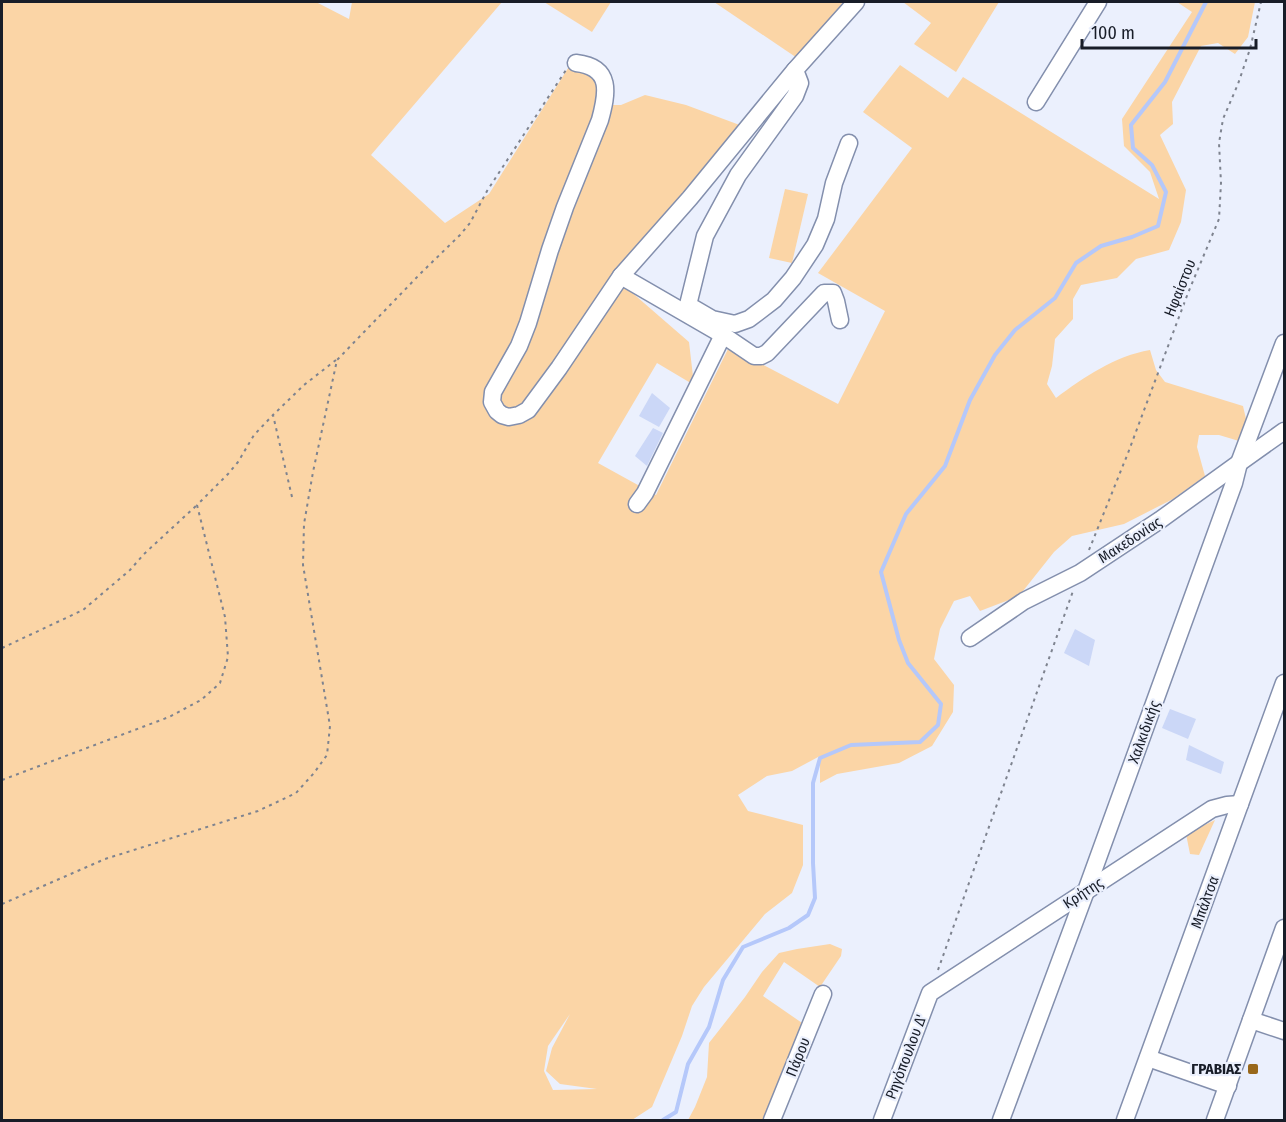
<svg xmlns="http://www.w3.org/2000/svg" width="1286" height="1122" font-family="'Fira Sans Condensed',sans-serif">
	<rect width="100%" height="100%" fill="#ebf0fd"/>
	<g fill="#fbd5a6" fill-rule="evenodd">
		<path d="M 2,2 L 316,2 L 349,19 L 352,2 L 502,2 L 371,155 L 445,223 L 489,194 L 575,57 L 595,64 L 611,105 L 621,105 L 645,95 L 686,105 L 745,127 L 614,277 L 689,342 L 694,385 L 657,363 L 598,463 L 656,495 L 729,347 L 838,404 L 885,311 L 818,273 L 912,148 L 863,112 L 900,65 L 948,98 L 963,77 L 1159,199 L 1150,172 L 1124,146 L 1122,119 L 1192,12 L 1177,2 L 1255,2 L 1248,37 L 1235,54 L 1218,43 L 1201,46 L 1172,102 L 1173,124 L 1160,135 L 1186,190 L 1181,222 L 1169,250 L 1136,259 L 1117,278 L 1081,285 L 1073,299 L 1073,319 L 1055,339 L 1052,366 L 1047,384 L 1056,398 C 1084,377 1115,356 1150,350 L 1156,370 L 1165,382 L 1243,406 L 1246,419 L 1239,441 L 1219,435 L 1199,435 L 1197,447 L 1205,476 L 1173,499 L 1124,524 L 1072,536 L 1054,552 L 1019,596 L 980,611 L 970,596 L 954,601 L 940,629 L 934,659 L 954,685 L 953,712 L 932,746 L 899,763 L 837,774 L 820,783 L 820,756 L 792,771 L 767,776 L 738,795 L 748,811 L 803,825 L 803,865 L 792,893 L 765,914 L 704,987 L 692,1006 L 682,1036 L 652,1107 L 632,1120 L 2,1120 ZM 570,1014 L 552,1048 L 546,1071 L 560,1084 L 597,1089 L 553,1090 L 544,1071 L 548,1046 Z"/>
		<path d="M 544,2 L 611,2 L 592,32 Z"/>
		<path d="M 714,2 L 840,2 L 849,9 L 803,62 Z"/>
		<path d="M 903,2 L 999,2 L 956,72 L 914,44 L 931,23 Z"/>
		<path d="M 785,189 L 808,194 L 792,263 L 769,258 Z"/>
		<path d="M 1215,820 L 1199,855 L 1190,854 L 1186,834 Z"/>
		<path d="M 830,944 L 842,949 L 841,956 L 820,987 L 784,962 L 763,996 L 805,1025 L 766,1120 L 688,1120 L 695,1107 L 707,1077 L 709,1043 L 745,997 L 762,972 L 779,953 L 797,949 Z"/>
	</g>
	<g fill="none" stroke-linecap="round" stroke-linejoin="round">
		<path stroke="#b5c8fa" stroke-width="4" d="M 663,1120 L 676,1112 L 688,1064 L 709,1027 L 723,980 L 743,947 L 789,928 L 808,915 L 815,898 L 813,863 L 813,783 L 820,758 L 851,745 L 920,742 L 938,725 L 941,704 L 908,663 L 899,640 L 881,572 L 906,514 L 945,466 L 970,400 L 995,355 L 1015,330 L 1055,298 L 1076,263 L 1101,246 L 1132,237 L 1158,226 L 1166,192 L 1152,165 L 1133,148 L 1131,125 L 1165,82 L 1206,2"/>
	</g>
	<g fill="#cbd7f7">
		<path d="M 652,393 L 670,408 L 659,427 L 639,416 Z"/>
		<path d="M 653,428 L 663,433 L 647,466 L 635,456 Z"/>
		<path d="M 1075,629 L 1095,640 L 1089,666 L 1064,653 Z"/>
		<path d="M 1170,709 L 1196,719 L 1188,739 L 1162,728 Z"/>
		<path d="M 1189,745 L 1224,762 L 1221,774 L 1186,760 Z"/>
	</g>
	<g fill="none" stroke-linecap="round" stroke-linejoin="round">
		<g stroke="#838fad" stroke-width="19">
			<g id="minor">
				<path d="M 576,63 C 613,67 607,94 600,120 L 565,207 L 550,250 L 528,323 L 519,346 L 493,392 L 492,402 L 497,411 L 502,415 L 509,417 L 519,415 L 528,410 L 559,368 L 621,276 L 690,198 L 795,70 L 856,2"/>
				<path d="M 795,70 L 800,83 L 795,96 L 738,175 L 705,236 L 688,305 L 712,319 L 735,324 L 749,319 L 774,300 L 793,278 L 815,245 L 826,219 L 834,183 L 849,143"/>
				<path d="M 1036,102 L 1098,2"/>
				<path d="M 621,276 L 723,335 L 754,356 L 761,356 L 767,353 L 824,293 L 833,293 L 836,301 L 840,320"/>
				<path d="M 637,504 L 645,493 L 723,335"/>
				<path d="M 970,638 L 1024,601 L 1080,573 L 1160,520 L 1239,463 L 1284,431"/>
				<path d="M 1251,1020 L 1284,1031"/>
				<path d="M 1148,1058 L 1228,1086"/>
				<path d="M 772,1120 L 823,994"/>
				<path d="M 882,1120 L 930,993 L 1212,809 L 1227,805 L 1240,804"/>
				<path d="M 1001,1120 L 1086,891 L 1234,483 L 1239,463 L 1284,343"/>
				<path d="M 1125,1120 L 1284,683"/>
				<path d="M 1215,1120 L 1284,928"/>
			</g>
		</g>
		<g stroke="#7e838f" stroke-width="2" stroke-dasharray="3 4.5" stroke-linecap="butt">
			<path d="M 292,497 L 273,415 L 304,385 L 336,360"/>
			<path d="M 1089,550 L 1128,453 L 1188,293 L 1219,219 L 1221,183 L 1219,143 L 1223,119 L 1238,84 L 1250,49 L 1261,2"/>
			<path d="M 2,648 L 83,610 L 130,570 L 144,554 L 197,505"/>
			<path d="M 2,780 L 169,717 L 201,700 L 220,683 L 228,657 L 225,617 L 197,505 L 228,474 L 238,462 L 254,435 L 273,415"/>
			<path d="M 2,904 L 105,859 L 258,811 L 296,793 L 314,773 L 327,755 L 330,726 L 303,565 L 304,524 L 313,472 L 337,360 L 421,273 L 460,235 L 470,223 L 487,191 L 566,70"/>
			<path d="M 938,970 L 1073,591"/>
		</g>
		<use href="#minor" stroke="#fff" stroke-width="16"/>
	</g>
	<rect fill="#99681b" stroke="#ebf0fd" stroke-width="2" x="1247" y="1063" width="12" height="12" rx="3"/>
	<g text-anchor="middle" dominant-baseline="central" stroke-width="4.5" stroke-linejoin="round" paint-order="stroke">
		<g font-size="15" fill="#181d28" stroke="#ebf0fd">
			<text transform="translate(1180 288) rotate(-68)">Ηφαίστου</text>
			<text transform="translate(1130 540) rotate(-33)">Μακεδονίας</text>
			<text transform="translate(1144 732) rotate(-70)">Χαλκιδικής</text>
			<text transform="translate(1083 893) rotate(-33)">Κρήτης</text>
			<text transform="translate(1205 902) rotate(-70)">Μπάλτσα</text>
			<text transform="translate(798 1057) rotate(-68)">Πάρου</text>
			<text transform="translate(906 1057) rotate(-69)">Ρηγόπουλου Δ'</text>
		</g>
		<g font-size="15" font-weight="bold" fill="#181d28" stroke="#ebf0fd" text-anchor="end">
			<text x="1241" y="1069">ΓΡΑΒΙΑΣ</text>
		</g>
	</g>
	<rect width="1286" height="1122" fill="none" stroke="#181d28" stroke-width="6"/>
	<path d="M1082 39v9h174v-9" fill="none" stroke="#181d28" stroke-width="3"/>
	<text x="1091" y="39" font-size="18" fill="#181d28" stroke="#ebf0fd" stroke-width="4.5" paint-order="stroke">100 m</text>
</svg>
